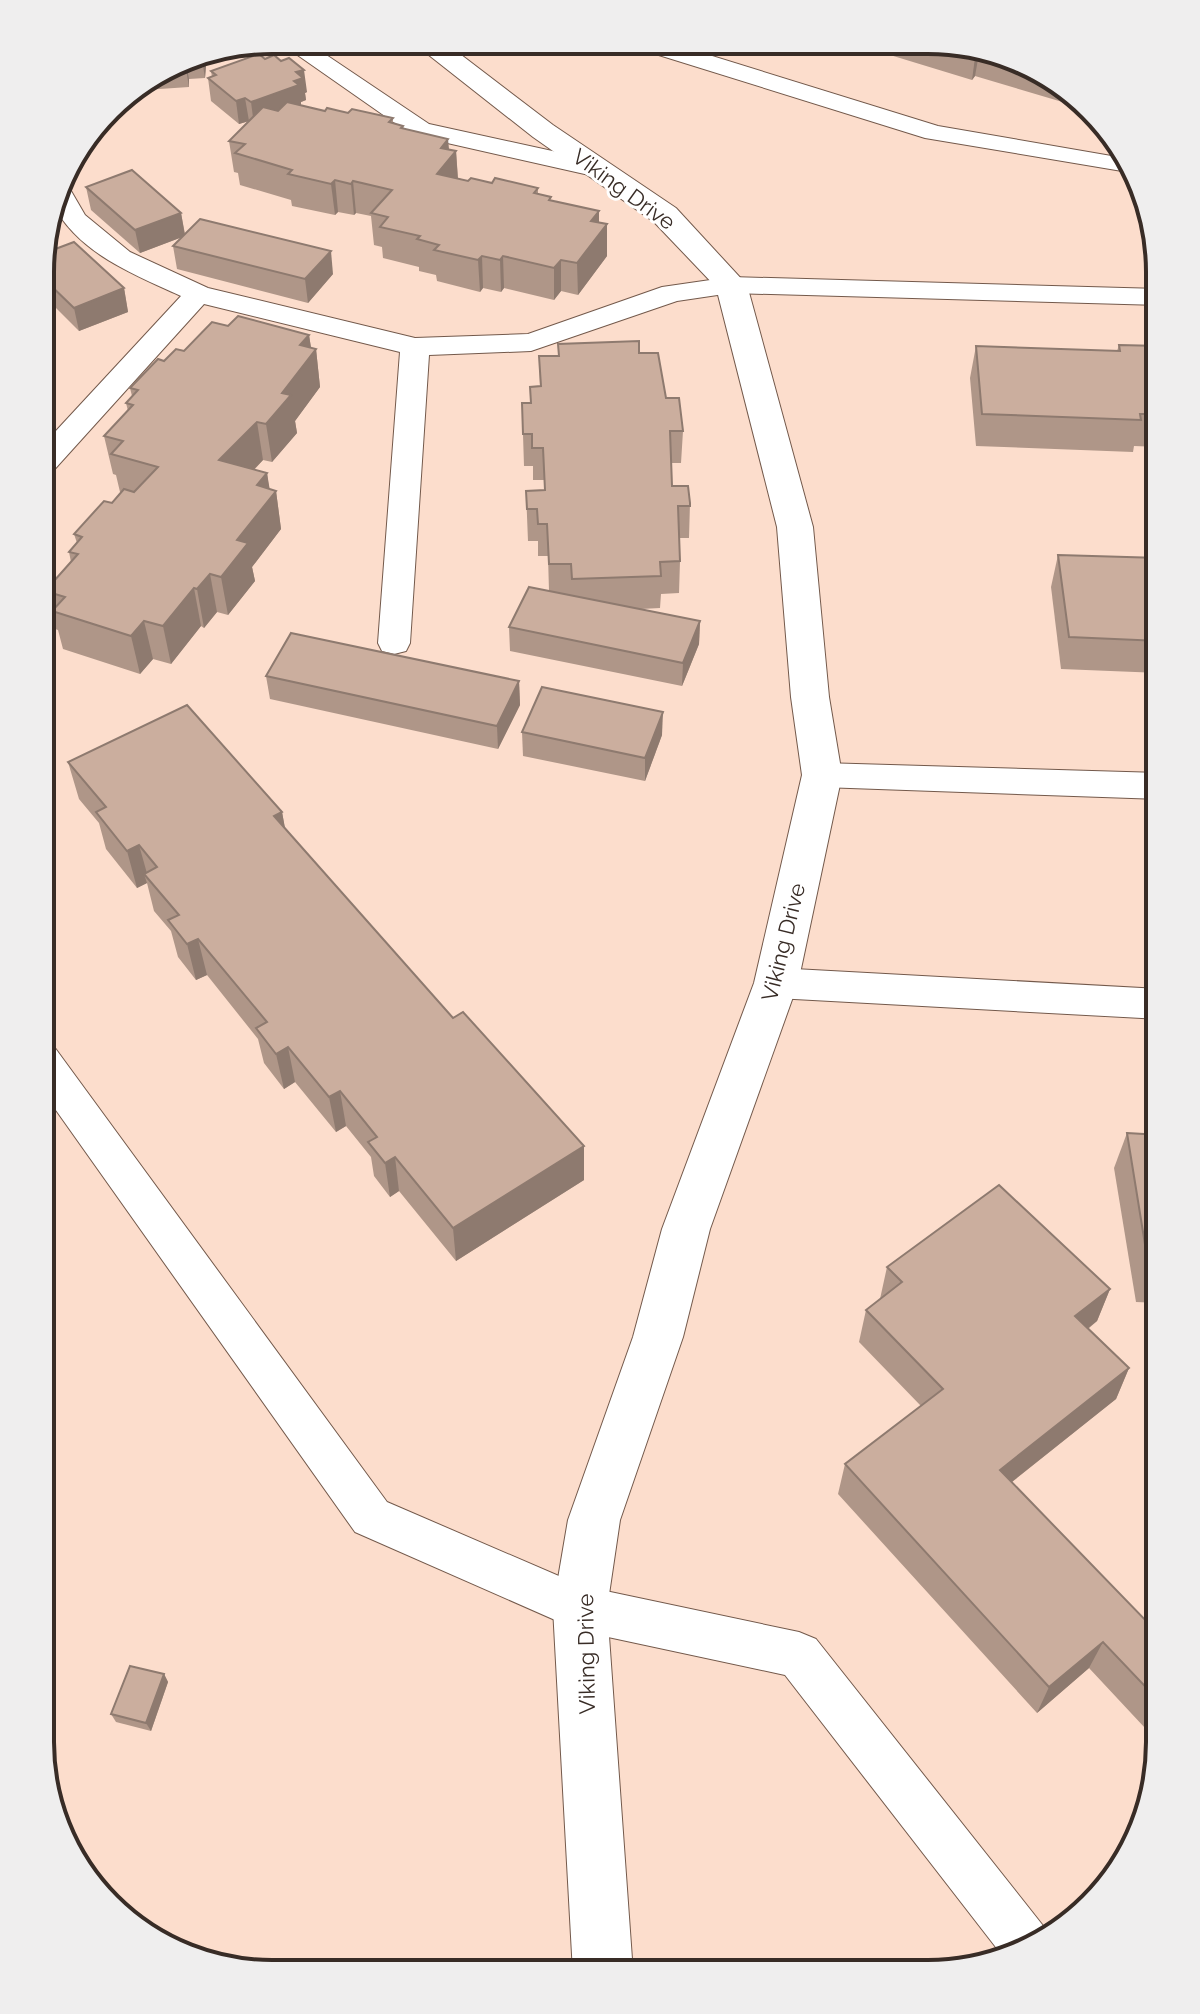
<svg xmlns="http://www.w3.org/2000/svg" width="1200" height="2014" font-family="Raleway,sans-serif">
	<rect width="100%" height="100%" fill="#fcddcc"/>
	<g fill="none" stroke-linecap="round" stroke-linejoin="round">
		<g stroke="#73594b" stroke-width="2">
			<g id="service">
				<path d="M 276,40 L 304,40 L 429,124 L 598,161 L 607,164 L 611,169 L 607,174 L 598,177 L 412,135 Z"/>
				<path d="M 629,42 L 667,42 L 938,126 L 1123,158 L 1134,173 L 925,138 L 633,47 Z"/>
				<path d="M 60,183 L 67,184 L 85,215 L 130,252 L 208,288 L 415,338 L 528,334 L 662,287 L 731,277 L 1160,289 L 1160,305 L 731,293 L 677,301 L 531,351 L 429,355 L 410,643 L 406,651 L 394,654 L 382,651 L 378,643 L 400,352 L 204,304 L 53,471 L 42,473 L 42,446 L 181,296 C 133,274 80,254 53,205 Z"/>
				<path d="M 822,763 L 1160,773 L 1160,799 L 822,787 L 810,784 L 805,775 L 810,766 Z"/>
				<path d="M 776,968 L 1160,989 L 1160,1019 L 776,998 L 763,993 L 757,983 L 763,973 Z"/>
				<path d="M 41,1043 L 55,1048 L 387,1502 L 582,1586 L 799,1632 L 816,1639 L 1048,1932 L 1016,1956 L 1005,1959 L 785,1675 L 580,1631 L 355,1532 L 41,1089 Z"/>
			</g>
		</g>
		<g stroke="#73594b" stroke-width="2">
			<path id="minor" d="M 411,41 L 443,41 L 553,125 L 676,208 L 747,285 L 813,527 L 829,697 L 842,775 L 798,983 L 710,1229 L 683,1337 L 620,1520 L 607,1608 L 633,1973 L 573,1973 L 553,1608 L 568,1520 L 633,1337 L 662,1229 L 754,983 L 802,775 L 791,697 L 777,527 L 716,287 L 654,222 L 533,137 Z"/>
		</g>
		<use href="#service" fill="#fff" fill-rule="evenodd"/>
		<use href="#minor" fill="#fff" fill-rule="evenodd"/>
	</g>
	<g fill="#af9688">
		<path d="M 854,44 L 972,44 L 1069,88 L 1086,109 L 975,76 L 972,80 Z"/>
		<path d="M 207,53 L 205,78 L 189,79 L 189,87 L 130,91 L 184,58 Z"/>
		<path d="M 265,59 L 307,92 L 305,93 L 306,100 L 301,102 L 301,106 L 325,111 L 393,118 L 393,123 L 403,126 L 404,129 L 449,150 L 456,151 L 458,178 L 468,181 L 538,188 L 538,194 L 599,222 L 607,224 L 607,256 L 578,295 L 561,291 L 554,300 L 504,288 L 501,292 L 483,288 L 480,292 L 437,281 L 436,275 L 419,271 L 419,267 L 383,258 L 382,247 L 374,245 L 371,216 L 356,213 L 354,215 L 338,212 L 335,215 L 292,206 L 291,200 L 240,185 L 238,173 L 234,172 L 229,141 L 249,121 L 239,124 L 211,101 L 208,78 L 212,77 L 211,71 Z"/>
		<path d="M 86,187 L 181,213 L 185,234 L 333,274 L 308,303 L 177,269 L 173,246 L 182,237 L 140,253 L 91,210 Z"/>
		<path d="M 42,254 L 124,288 L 128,312 L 79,331 L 42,294 Z"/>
		<path d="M 228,326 L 309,335 L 311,348 L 316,349 L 320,387 L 295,421 L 297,433 L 272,462 L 263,460 L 254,470 L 267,473 L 269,489 L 276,491 L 281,529 L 252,567 L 255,581 L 228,615 L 217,612 L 204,628 L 201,626 L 171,664 L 153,659 L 140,674 L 63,649 L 58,630 L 55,629 L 45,591 L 71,562 L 69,552 L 77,543 L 74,534 L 112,503 L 121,492 L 120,492 L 116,475 L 113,474 L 104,436 L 128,411 L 126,403 L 132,396 L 130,388 L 164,361 Z"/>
		<path d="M 1119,345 L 1160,346 L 1160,447 L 1134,446 L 1133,452 L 976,446 L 970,378 L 976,346 L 1117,351 Z"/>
		<path d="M 639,353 L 666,398 L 683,431 L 681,463 L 671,463 L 672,486 L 690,503 L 689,538 L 679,538 L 680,561 L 679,593 L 661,594 L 660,608 L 641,609 L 700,621 L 699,644 L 682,686 L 510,651 L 509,627 L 549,591 L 548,556 L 538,556 L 538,541 L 528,541 L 526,491 L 545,490 L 544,480 L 533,480 L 533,466 L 524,466 L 522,403 L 531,403 L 540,386 L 539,356 Z"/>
		<path d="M 1058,555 L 1160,558 L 1160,673 L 1061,669 L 1051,587 Z"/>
		<path d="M 266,676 L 519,681 L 520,705 L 498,749 L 270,699 Z"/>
		<path d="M 522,732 L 662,735 L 645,781 L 523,756 Z"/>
		<path d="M 68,762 L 282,812 L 285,829 L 453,1018 L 584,1146 L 584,1180 L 456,1261 L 399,1191 L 390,1197 L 374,1176 L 371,1157 L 346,1126 L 336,1132 L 295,1082 L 284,1089 L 264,1063 L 258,1039 L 207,975 L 196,980 L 178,957 L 171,931 L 154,911 L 147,883 L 137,888 L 106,849 L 99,823 L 79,799 Z"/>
		<path d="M 1127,1133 L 1160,1135 L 1160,1303 L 1136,1302 L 1114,1168 Z"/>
		<path d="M 887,1267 L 1110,1289 L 1097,1321 L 1088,1329 L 1129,1368 L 1116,1399 L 1012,1482 L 1150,1625 L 1160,1617 L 1159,1743 L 1089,1668 L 1037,1713 L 838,1494 L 845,1464 L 921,1406 L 859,1342 L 866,1310 L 880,1299 Z"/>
		<path d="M 164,1674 L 168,1682 L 151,1731 L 116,1722 L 111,1714 Z"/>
	</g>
	<g fill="#8e7a6f">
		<path d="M 979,47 L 980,48 L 975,76 L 972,80 L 976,50 Z"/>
		<path d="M 207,53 L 205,78 L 201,54 Z"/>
		<path d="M 184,57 L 185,57 L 189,79 L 189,87 Z"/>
		<path d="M 304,70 L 307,92 L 305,93 L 306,100 L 301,102 L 301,108 L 254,125 L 251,102 L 294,81 L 296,72 Z"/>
		<path d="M 245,98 L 249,121 L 239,124 L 236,101 Z"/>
		<path d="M 448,139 L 450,159 L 456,151 L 458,182 L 437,174 L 441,148 Z"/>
		<path d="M 335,180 L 338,212 L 335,215 L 331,184 Z"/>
		<path d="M 353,181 L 356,213 L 354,215 L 351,184 Z"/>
		<path d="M 599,211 L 599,235 L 607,224 L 607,256 L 578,295 L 577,263 L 591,221 Z"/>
		<path d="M 181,213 L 185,236 L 140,253 L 135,230 Z"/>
		<path d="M 331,251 L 333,274 L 308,303 L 305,279 Z"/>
		<path d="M 482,256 L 483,288 L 480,292 L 478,260 Z"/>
		<path d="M 503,256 L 504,288 L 501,292 L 500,260 Z"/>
		<path d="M 561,260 L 561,291 L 554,300 L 554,268 Z"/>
		<path d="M 124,288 L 128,312 L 79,331 L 74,308 Z"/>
		<path d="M 309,335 L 312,354 L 316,349 L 320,387 L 295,421 L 297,433 L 272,462 L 266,424 L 282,393 L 300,345 Z"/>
		<path d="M 257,422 L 263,460 L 226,498 L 219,460 Z"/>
		<path d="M 267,473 L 271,497 L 276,491 L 281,529 L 252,567 L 255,581 L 228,615 L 221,577 L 237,540 L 257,485 Z"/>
		<path d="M 210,574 L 217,612 L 204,628 L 197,589 Z"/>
		<path d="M 194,588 L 201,626 L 171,664 L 163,626 Z"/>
		<path d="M 144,621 L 153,659 L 140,674 L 131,636 Z"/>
		<path d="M 700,621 L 699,644 L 682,686 L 683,663 Z"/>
		<path d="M 519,681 L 520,705 L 498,749 L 497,726 Z"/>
		<path d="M 663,712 L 662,735 L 645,781 L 645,758 Z"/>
		<path d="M 282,812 L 289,849 L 274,816 Z"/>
		<path d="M 139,845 L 148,877 L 144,874 L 147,883 L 137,888 L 127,851 Z"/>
		<path d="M 198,939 L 207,975 L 196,980 L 187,944 Z"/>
		<path d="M 288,1047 L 295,1082 L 284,1089 L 276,1054 Z"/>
		<path d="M 340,1091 L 346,1126 L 336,1132 L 329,1097 Z"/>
		<path d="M 584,1146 L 584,1180 L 456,1261 L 453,1228 Z"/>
		<path d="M 395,1157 L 399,1191 L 390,1197 L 385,1163 Z"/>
		<path d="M 1110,1289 L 1097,1321 L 1063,1348 L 1075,1316 Z"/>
		<path d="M 1129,1368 L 1116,1399 L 989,1500 L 1000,1470 Z"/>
		<path d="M 1103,1642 L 1089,1668 L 1037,1713 L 1049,1687 Z"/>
		<path d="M 164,1674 L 168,1682 L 151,1731 L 146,1723 Z"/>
	</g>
	<g fill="#cbae9e" stroke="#8e7a6f" stroke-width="2">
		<path d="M 958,44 L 972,44 L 979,47 L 976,50 Z"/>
		<path d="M 259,54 L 265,59 L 274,55 L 281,61 L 289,58 L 304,70 L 296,72 L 303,78 L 294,81 L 299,85 L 251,102 L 245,98 L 236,101 L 208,78 L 216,75 L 211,71 Z"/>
		<path d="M 287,102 L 325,111 L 327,108 L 348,113 L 352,109 L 393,118 L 389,122 L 403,126 L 401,128 L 448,139 L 441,148 L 456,151 L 437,174 L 468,181 L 471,178 L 492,183 L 495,178 L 538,188 L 534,193 L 551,197 L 549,200 L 599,211 L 591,221 L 607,224 L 577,263 L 561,260 L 554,268 L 503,256 L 500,260 L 482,256 L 478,260 L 434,250 L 439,245 L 417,239 L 420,236 L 380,227 L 388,217 L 371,213 L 392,190 L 353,181 L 351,184 L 335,180 L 331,184 L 288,174 L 292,170 L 235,153 L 245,144 L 229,141 L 263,107 L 278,111 Z"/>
		<path d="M 132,170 L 181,213 L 135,230 L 86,187 Z"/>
		<path d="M 200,219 L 331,251 L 305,279 L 173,246 Z"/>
		<path d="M 74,242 L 124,288 L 74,308 L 42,277 L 42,254 Z"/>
		<path d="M 238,316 L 309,335 L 300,345 L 316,349 L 282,393 L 291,395 L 266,424 L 257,422 L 219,460 L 267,473 L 257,485 L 276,491 L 237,540 L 248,543 L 221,577 L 210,574 L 197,589 L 194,588 L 163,626 L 144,621 L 131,636 L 52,611 L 65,597 L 45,591 L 78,554 L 69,552 L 82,537 L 74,534 L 104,501 L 112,503 L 124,489 L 134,492 L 158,467 L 111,454 L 123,441 L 104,436 L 133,405 L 126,403 L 138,390 L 130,388 L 158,359 L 164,361 L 176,349 L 184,351 L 212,322 L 228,326 Z"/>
		<path d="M 639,341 L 639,353 L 658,353 L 666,398 L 679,398 L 683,431 L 670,431 L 672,486 L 688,486 L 690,503 L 690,506 L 678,506 L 680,561 L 660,562 L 661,576 L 572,579 L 571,564 L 549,564 L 547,524 L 538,524 L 537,509 L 527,509 L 526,491 L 545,490 L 543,448 L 532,448 L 532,434 L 523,434 L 522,403 L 531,403 L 530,387 L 541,386 L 539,356 L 559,356 L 558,344 Z"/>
		<path d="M 1119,345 L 1160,346 L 1160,414 L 1140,414 L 1141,420 L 982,414 L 976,346 L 1120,351 Z"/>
		<path d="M 1058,555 L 1160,558 L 1160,641 L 1069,637 Z"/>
		<path d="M 529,587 L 700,621 L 683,663 L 509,627 Z"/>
		<path d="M 291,633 L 519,681 L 497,726 L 266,676 Z"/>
		<path d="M 542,687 L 663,712 L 645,758 L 522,732 Z"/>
		<path d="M 187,705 L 282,812 L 274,816 L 453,1018 L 463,1012 L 584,1146 L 453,1228 L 395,1157 L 385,1163 L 368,1142 L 377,1137 L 340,1091 L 329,1097 L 288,1047 L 276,1054 L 256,1028 L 267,1022 L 198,939 L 187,944 L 168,920 L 179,915 L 144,874 L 157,867 L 139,845 L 127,851 L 96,812 L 106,807 L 68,762 Z"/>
		<path d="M 1127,1133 L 1160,1135 L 1160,1270 L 1149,1269 Z"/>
		<path d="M 999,1185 L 1110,1289 L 1075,1316 L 1129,1368 L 1000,1470 L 1150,1625 L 1160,1617 L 1159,1701 L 1103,1642 L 1049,1687 L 845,1464 L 943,1389 L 866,1310 L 902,1282 L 887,1267 Z"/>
		<path d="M 130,1666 L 164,1674 L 146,1723 L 111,1714 Z"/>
	</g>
	<g text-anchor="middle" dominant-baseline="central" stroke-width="6" stroke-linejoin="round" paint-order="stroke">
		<g font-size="22" fill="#382c26" stroke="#fff">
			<text transform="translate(624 189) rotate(36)">Viking Drive</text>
			<text transform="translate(783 942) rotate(-76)">Viking Drive</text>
			<text transform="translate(586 1654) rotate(-91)">Viking Drive</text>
		</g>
	</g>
	<path d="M0 0H1200V2014H0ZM272 54H928A218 218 0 0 1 1146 272V1742A218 218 0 0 1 928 1960H272A218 218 0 0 1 54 1742V272A218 218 0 0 1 272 54Z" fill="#efeeee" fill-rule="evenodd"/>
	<path fill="none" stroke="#382c26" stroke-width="4" d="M272 54H928A218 218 0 0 1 1146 272V1742A218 218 0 0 1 928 1960H272A218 218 0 0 1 54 1742V272A218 218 0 0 1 272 54Z"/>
</svg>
